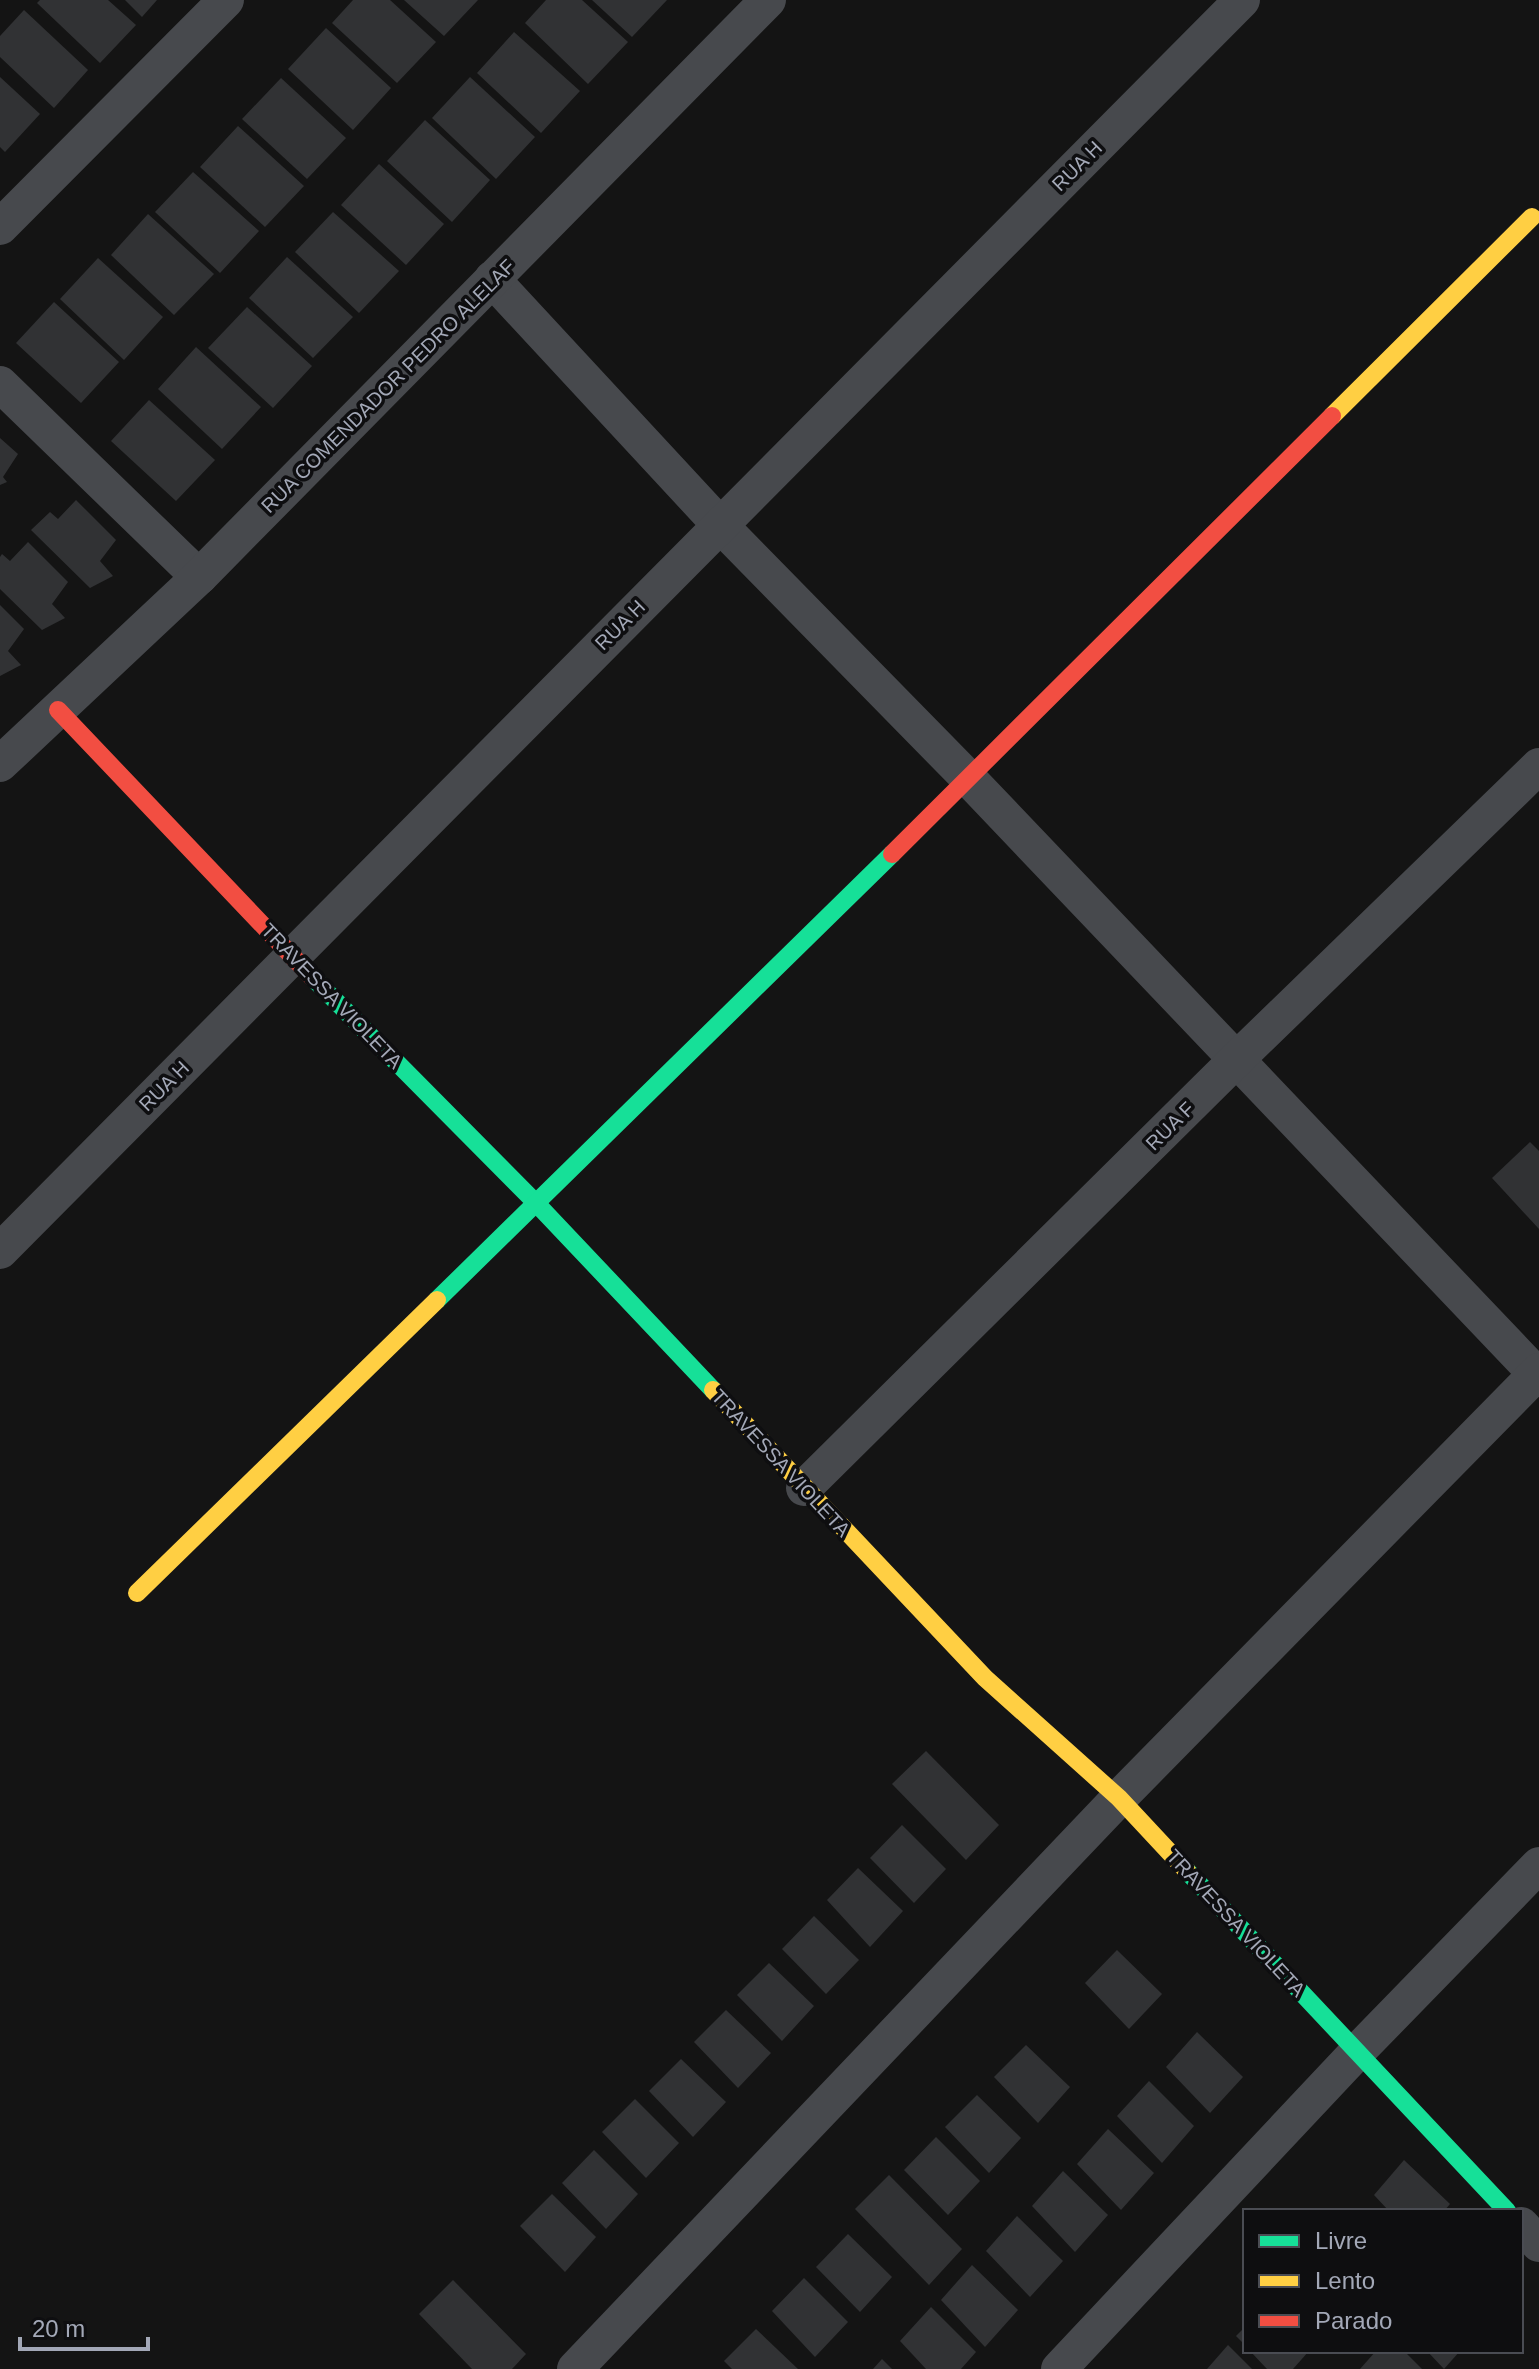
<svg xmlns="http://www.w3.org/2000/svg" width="1539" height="2369" font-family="Helvetica,sans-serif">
	<rect width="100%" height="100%" fill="#141414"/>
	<g fill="#313234">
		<path d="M 40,0 L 108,0 L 136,25 L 100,63 L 37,3 Z"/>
		<path d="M 125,0 L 157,0 L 142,17 Z"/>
		<path d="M 353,0 L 390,0 L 436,42 L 397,83 L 332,23 Z"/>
		<path d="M 404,0 L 478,0 L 444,36 Z"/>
		<path d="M 546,0 L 582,0 L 628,42 L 588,84 L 525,23 Z"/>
		<path d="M 592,0 L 667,0 L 632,37 Z"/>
		<path d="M 24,10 L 88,70 L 54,108 L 0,57 L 0,36 Z"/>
		<path d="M 326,28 L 391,88 L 353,130 L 288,69 Z"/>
		<path d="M 514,32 L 580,91 L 541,133 L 477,73 Z"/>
		<path d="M 0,77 L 40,114 L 5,152 L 0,147 Z"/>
		<path d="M 470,77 L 535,137 L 496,179 L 432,118 Z"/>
		<path d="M 281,78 L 346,138 L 307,179 L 242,119 Z"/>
		<path d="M 425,120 L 490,180 L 452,222 L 387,161 Z"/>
		<path d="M 238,126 L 304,186 L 265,227 L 200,167 Z"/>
		<path d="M 379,164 L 444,224 L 406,265 L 341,205 Z"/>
		<path d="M 193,172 L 259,231 L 220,273 L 155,212 Z"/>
		<path d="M 333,212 L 399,271 L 359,313 L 295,252 Z"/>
		<path d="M 148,214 L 214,274 L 174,315 L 111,255 Z"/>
		<path d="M 287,257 L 353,317 L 313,358 L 249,298 Z"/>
		<path d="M 98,258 L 163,317 L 124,360 L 60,299 Z"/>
		<path d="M 54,302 L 119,362 L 81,403 L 16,343 Z"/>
		<path d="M 247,307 L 312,366 L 273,408 L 208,348 Z"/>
		<path d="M 196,347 L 261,407 L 222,449 L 158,389 Z"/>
		<path d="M 149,400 L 215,460 L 176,501 L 111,441 Z"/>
		<path d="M 0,438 L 18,454 L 3,477 L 7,482 L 0,485 Z"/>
		<path d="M 76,500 L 116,540 L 100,561 L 113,576 L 90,588 L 31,530 L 50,512 L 58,519 Z"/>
		<path d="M 28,542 L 68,582 L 52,604 L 65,618 L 42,630 L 0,589 L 0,557 L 2,554 L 10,561 Z"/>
		<path d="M 0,605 L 24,629 L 8,651 L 21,665 L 0,676 Z"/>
		<path d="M 1530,1142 L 1539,1151 L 1539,1229 L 1492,1178 Z"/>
		<path d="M 926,1751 L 999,1825 L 966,1860 L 892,1784 Z"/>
		<path d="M 902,1825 L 946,1869 L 914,1903 L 870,1858 Z"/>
		<path d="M 858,1868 L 903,1911 L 870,1947 L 827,1900 Z"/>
		<path d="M 814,1916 L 859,1960 L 826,1994 L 782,1949 Z"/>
		<path d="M 1117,1950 L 1162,1994 L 1129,2029 L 1085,1983 Z"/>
		<path d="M 769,1963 L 814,2006 L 782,2041 L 737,1995 Z"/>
		<path d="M 726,2010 L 771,2053 L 738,2088 L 694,2042 Z"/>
		<path d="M 1197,2032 L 1243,2077 L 1210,2113 L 1166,2067 Z"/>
		<path d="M 1026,2045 L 1070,2087 L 1038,2123 L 994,2077 Z"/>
		<path d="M 681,2059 L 726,2102 L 693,2137 L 649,2091 Z"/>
		<path d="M 1149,2081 L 1194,2126 L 1162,2163 L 1117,2116 Z"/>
		<path d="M 977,2095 L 1021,2138 L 989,2173 L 945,2127 Z"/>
		<path d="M 635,2099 L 679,2143 L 646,2178 L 602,2132 Z"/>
		<path d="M 1108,2129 L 1154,2173 L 1121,2210 L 1077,2164 Z"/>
		<path d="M 936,2137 L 980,2181 L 948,2215 L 904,2170 Z"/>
		<path d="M 594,2150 L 638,2194 L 606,2229 L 562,2183 Z"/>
		<path d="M 1404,2160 L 1450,2204 L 1444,2211 L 1389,2211 L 1374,2195 Z"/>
		<path d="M 1063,2171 L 1108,2215 L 1075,2252 L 1032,2206 Z"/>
		<path d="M 889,2175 L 962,2249 L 929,2285 L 855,2209 Z"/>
		<path d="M 552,2194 L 596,2237 L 565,2272 L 520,2226 Z"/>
		<path d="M 1017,2216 L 1063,2261 L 1030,2297 L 986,2251 Z"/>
		<path d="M 848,2234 L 892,2277 L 860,2312 L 816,2267 Z"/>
		<path d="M 972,2265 L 1018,2310 L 985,2347 L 941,2300 Z"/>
		<path d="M 804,2278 L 848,2322 L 815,2357 L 772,2311 Z"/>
		<path d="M 453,2280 L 526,2354 L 512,2369 L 472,2369 L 419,2314 Z"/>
		<path d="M 931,2307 L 976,2352 L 961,2369 L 926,2369 L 900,2341 Z"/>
		<path d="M 1245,2327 L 1245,2345 L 1236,2336 Z"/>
		<path d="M 756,2329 L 798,2369 L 732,2369 L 724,2361 Z"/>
		<path d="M 1228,2345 L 1252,2369 L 1207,2369 Z"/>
		<path d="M 1250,2351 L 1309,2351 L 1293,2369 L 1267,2369 Z"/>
		<path d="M 1376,2351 L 1404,2351 L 1422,2369 L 1360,2369 Z"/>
		<path d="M 1427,2351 L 1460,2351 L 1444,2369 Z"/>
		<path d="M 882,2359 L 892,2369 L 873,2369 Z"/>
	</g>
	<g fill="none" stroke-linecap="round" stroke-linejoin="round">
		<g stroke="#47494d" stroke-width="36">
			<path d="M 0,227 L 226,0"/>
			<path d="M 492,279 L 720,525 L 969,779 L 1539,1377"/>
			<path d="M 0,384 L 199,577"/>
			<path d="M 0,764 L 199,577 L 768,0"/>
			<path d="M 0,1251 L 1242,0"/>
			<path d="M 804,1488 L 1237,1059 L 1539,766"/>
			<path d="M 1521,2225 L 1539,2244"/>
			<path d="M 575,2369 L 1119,1798 L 1539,1371"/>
			<path d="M 1059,2369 L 1357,2052 L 1539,1865"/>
		</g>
		<g stroke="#16e098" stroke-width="18">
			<path d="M 313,978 L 536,1203 L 713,1390"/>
			<path d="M 437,1300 L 892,854"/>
			<path d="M 1187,1871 L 1507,2211"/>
		</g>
		<g stroke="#ffcf43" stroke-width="18">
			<path d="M 1332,416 L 1532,217"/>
			<path d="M 713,1390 L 985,1678 L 1119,1798 L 1187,1871"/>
			<path d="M 137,1593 L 437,1300"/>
		</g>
		<g stroke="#f24e42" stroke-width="18">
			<path d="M 58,710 L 313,978"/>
			<path d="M 892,854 L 1332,416"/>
		</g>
	</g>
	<g text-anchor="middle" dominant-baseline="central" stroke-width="7" stroke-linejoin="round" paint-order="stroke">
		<g font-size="20" fill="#a3a8b7" stroke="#0e0e10">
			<text transform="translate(1077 166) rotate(-45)">RUA H</text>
			<text transform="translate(388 386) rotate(-45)">RUA COMENDADOR PEDRO ALELAF</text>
			<text transform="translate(620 625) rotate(-45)">RUA H</text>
			<text transform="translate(332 996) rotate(46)">TRAVESSA VIOLETA</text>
			<text transform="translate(164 1086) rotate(-45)">RUA H</text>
			<text transform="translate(1170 1126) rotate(-45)">RUA F</text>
			<text transform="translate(781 1463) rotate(47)">TRAVESSA VIOLETA</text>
			<text transform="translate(1236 1923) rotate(47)">TRAVESSA VIOLETA</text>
		</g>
	</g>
	<rect x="1243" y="2209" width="280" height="144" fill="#0e0e10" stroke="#4a4c53" stroke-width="2"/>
	<rect x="1259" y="2235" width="40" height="12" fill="#16e098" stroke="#4a4c53" stroke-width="2"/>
	<text x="1315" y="2249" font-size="24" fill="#a3a8b7">Livre</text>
	<rect x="1259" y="2275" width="40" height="12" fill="#ffcf43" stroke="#4a4c53" stroke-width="2"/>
	<text x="1315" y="2289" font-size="24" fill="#a3a8b7">Lento</text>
	<rect x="1259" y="2315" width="40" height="12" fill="#f24e42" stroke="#4a4c53" stroke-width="2"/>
	<text x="1315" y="2329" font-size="24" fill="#a3a8b7">Parado</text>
	<path d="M20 2337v12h128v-12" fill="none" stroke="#a3a8b7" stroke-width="4"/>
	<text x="32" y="2337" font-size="24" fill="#a3a8b7" stroke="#0e0e10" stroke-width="6" paint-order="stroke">20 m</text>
</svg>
